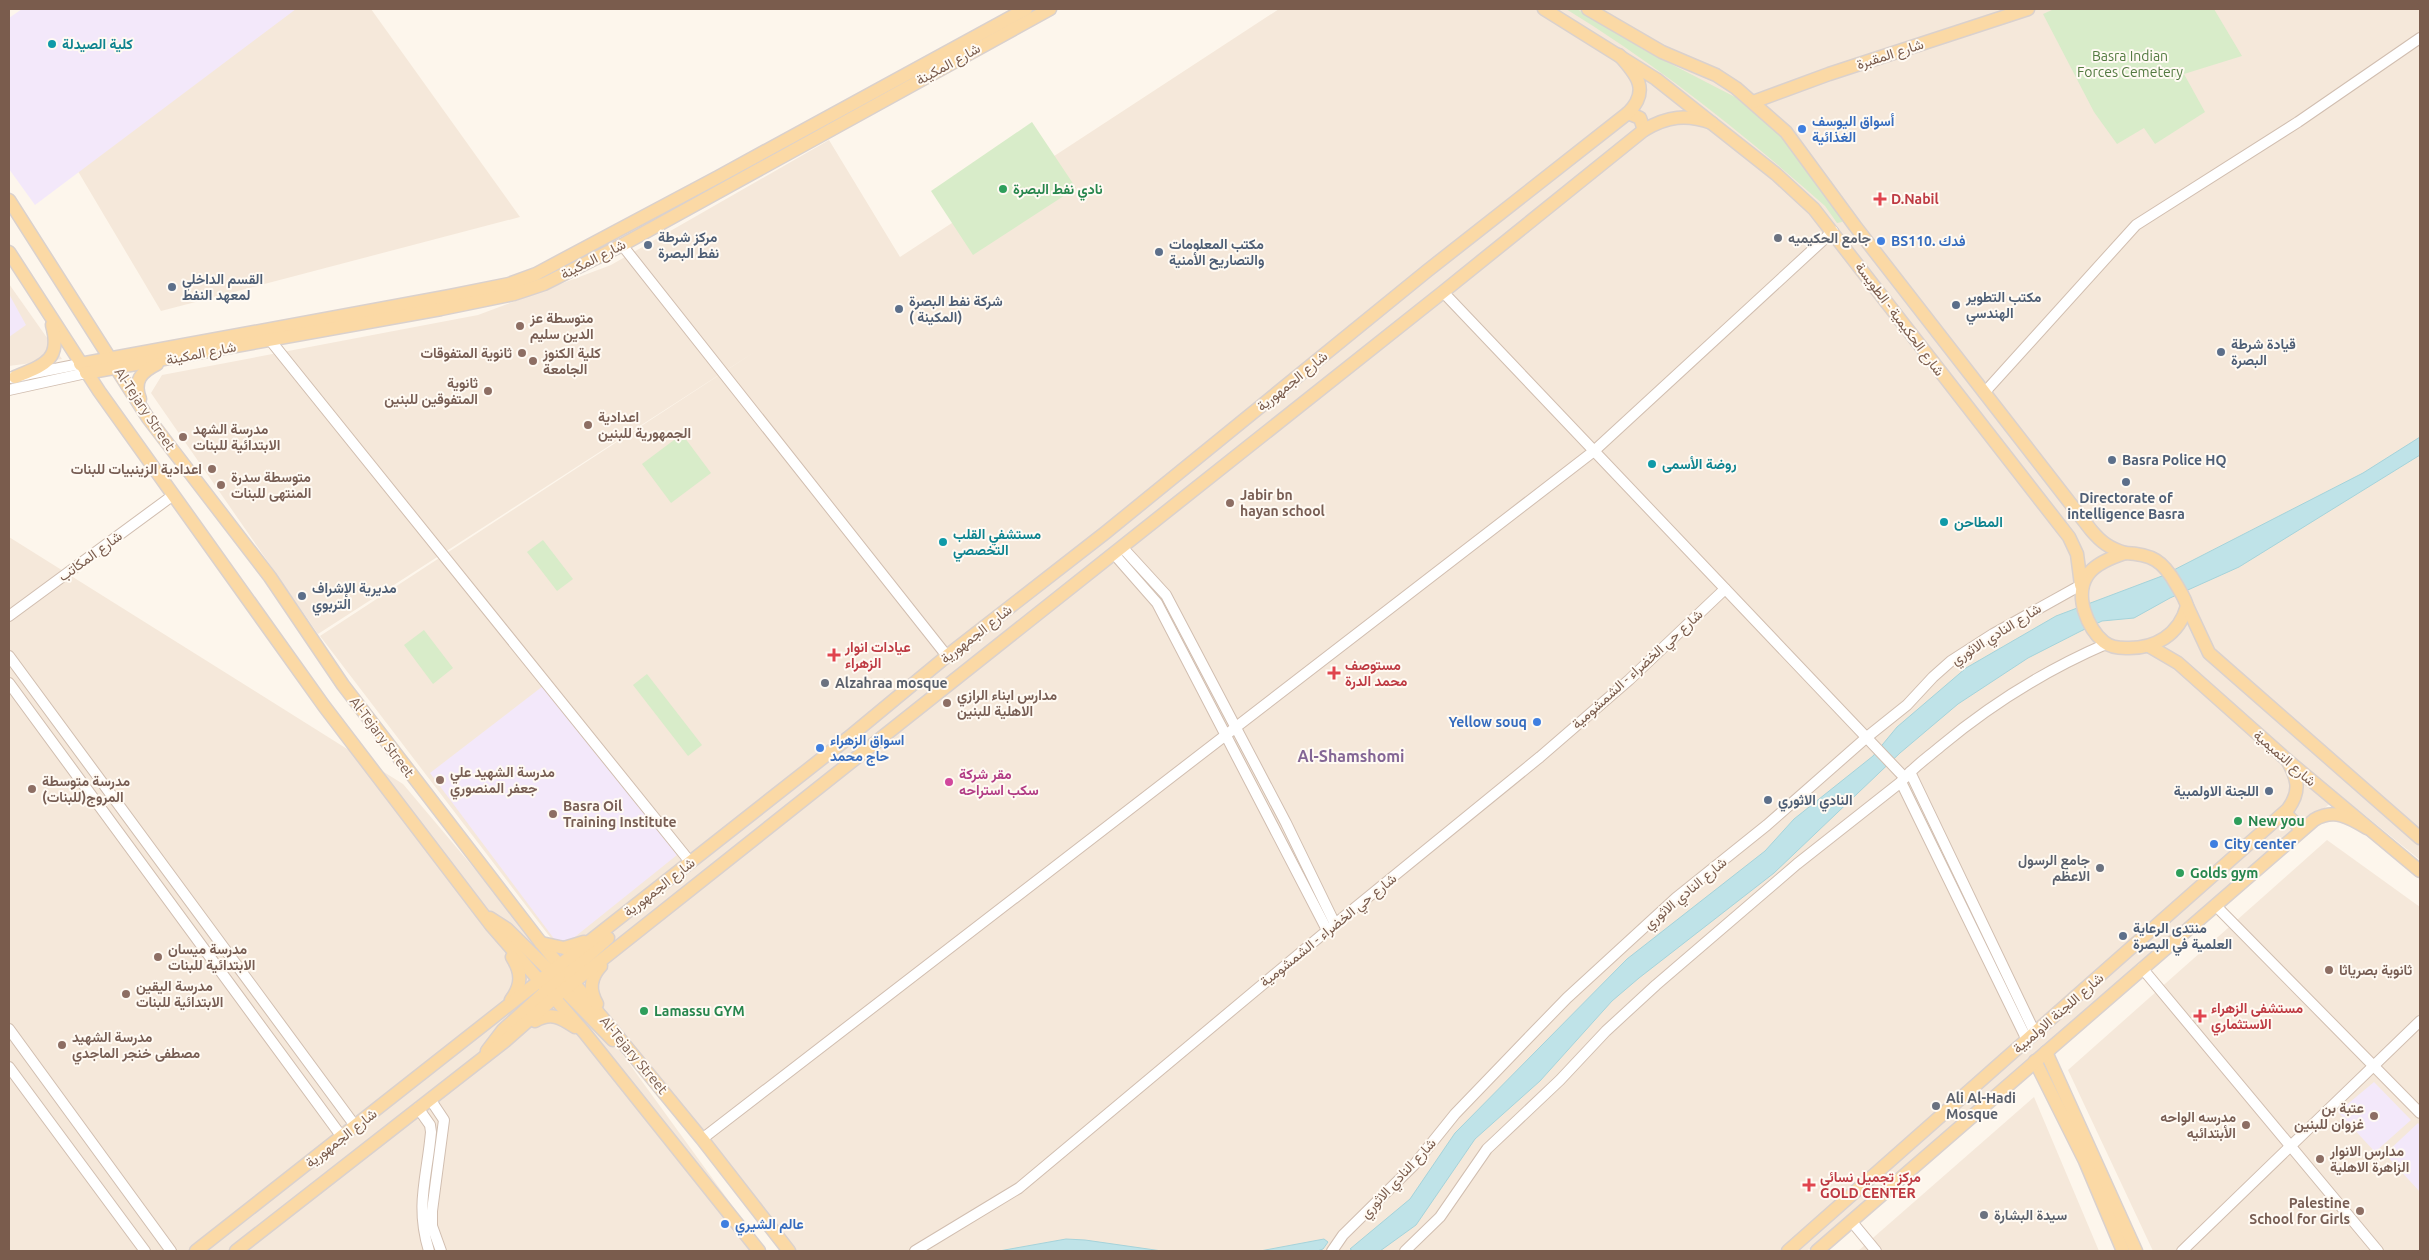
<svg xmlns="http://www.w3.org/2000/svg" width="2429" height="1260" font-family="Ubuntu,Vazirmatn,sans-serif">
	<rect width="100%" height="100%" fill="#fdf6ec"/>
	<g fill="#f5e8da">
		<path d="M 294,9 L 371,9 L 520,217 L 161,311 L 76,168 Z"/>
		<path d="M 1279,9 L 2420,9 L 2420,860 L 2340,795 L 1807,1251 L 790,1251 L 320,636 L 756,351 L 318,634 L 151,393 L 162,375 L 478,315 L 611,265 L 829,140 L 900,257 Z"/>
		<path d="M 9,284 L 62,359 L 9,366 Z"/>
		<path d="M 9,537 L 403,784 L 570,982 L 765,1251 L 9,1251 Z"/>
		<path d="M 2327,840 L 2420,907 L 2420,1251 L 2153,1251 L 2068,1070 Z"/>
		<path d="M 2034,1097 L 2099,1251 L 1858,1251 Z"/>
	</g>
	<g fill="#f3e8fa">
		<path d="M 22,9 L 296,9 L 35,205 L 9,169 L 9,18 Z"/>
		<path d="M 9,294 L 26,325 L 9,337 Z"/>
		<path d="M 543,686 L 677,855 L 561,948 L 430,773 Z"/>
		<path d="M 2374,1082 L 2411,1120 L 2375,1152 L 2338,1112 Z"/>
		<path d="M 2418,1123 L 2420,1126 L 2420,1192 L 2385,1154 Z"/>
	</g>
	<g fill="#d8ecc9">
		<path d="M 1566,9 L 1577,9 L 1644,50 L 1735,97 L 1788,142 L 1844,219 L 1842,222 L 1837,223 L 1825,206 C 1744,134 1659,66 1566,9 Z"/>
		<path d="M 2054,9 L 2214,9 L 2242,56 L 2184,74 L 2205,112 L 2155,144 L 2144,128 L 2117,144 L 2094,112 L 2043,14 Z"/>
		<path d="M 1032,122 L 1076,188 L 973,255 L 931,191 Z"/>
		<path d="M 682,434 L 711,473 L 671,503 L 642,464 Z"/>
		<path d="M 543,540 L 573,579 L 557,591 L 527,552 Z"/>
		<path d="M 424,630 L 453,668 L 433,684 L 404,645 Z"/>
		<path d="M 647,674 L 702,745 L 688,756 L 633,685 Z"/>
	</g>
	<g fill="#bfe3e8" stroke="#a5d3da">
		<path d="M 2420,437 L 2420,455 L 2239,567 L 2170,598 L 2134,618 L 2102,621 L 2081,631 L 2028,658 L 1958,704 L 1900,753 L 1774,873 L 1639,978 L 1612,1001 L 1540,1081 L 1475,1139 L 1416,1225 L 1380,1251 L 1353,1251 L 1350,1249 L 1410,1199 L 1455,1133 L 1627,959 L 1765,851 L 1794,819 L 1873,756 L 1897,727 L 1966,668 L 2056,616 L 2162,576 L 2363,473 Z"/>
		<path d="M 1066,1239 L 1085,1240 L 1162,1251 L 999,1251 Z"/>
		<path d="M 1324,1239 L 1328,1242 L 1323,1249 L 1317,1251 L 1260,1251 Z"/>
	</g>
	<g fill="none" stroke-linecap="round" stroke-linejoin="round">
		<g stroke="#d1beb0" stroke-width="12">
			<g id="minor">
				<path d="M 622,245 L 947,656"/>
				<path d="M 1443,292 L 1905,778"/>
				<path d="M 270,340 L 691,863"/>
				<path d="M 9,378 L 80,364"/>
				<path d="M 9,390 L 86,373"/>
				<path d="M 1984,393 L 2136,225 L 2298,122 L 2420,38"/>
				<path d="M 1122,547 L 1166,595 L 1286,823 L 1335,924"/>
				<path d="M 1114,554 L 1157,603 L 1327,930"/>
				<path d="M 9,616 L 172,496"/>
				<path d="M 9,656 L 356,1127"/>
				<path d="M 9,683 L 342,1137"/>
				<path d="M 1910,772 L 2035,1033"/>
				<path d="M 1901,782 L 2027,1040"/>
				<path d="M 2215,905 L 2420,1113"/>
				<path d="M 2142,968 L 2378,1251"/>
				<path d="M 9,1029 L 171,1251"/>
				<path d="M 9,1067 L 145,1251"/>
				<path d="M 430,1099 L 444,1120 L 432,1211 L 432,1226 L 441,1251"/>
				<path d="M 418,1108 L 430,1125 L 431,1132 C 427,1178 415,1205 429,1251"/>
				<path d="M 702,1139 L 1594,451 L 1833,231"/>
				<path d="M 1852,1222 L 1876,1251"/>
				<path d="M 915,1251 L 1019,1188 L 1335,924 L 1540,757 L 1629,680 L 1725,589"/>
				<path d="M 1332,1251 L 1343,1235 L 1414,1165 L 1455,1114 L 1532,1034 L 1567,998 L 1676,898 L 1767,825 L 1867,737 L 1907,705 L 1933,677 L 1951,661 L 1993,634 L 2081,585"/>
				<path d="M 1405,1251 L 1440,1217 L 1487,1149 L 1560,1080 L 1606,1031 L 1656,985 L 1797,864 L 1901,782 C 1912,768 1927,758 1941,746 C 1990,705 2046,670 2106,644"/>
				<path d="M 2182,1251 L 2420,1021"/>
			</g>
		</g>
		<g stroke="#dad1cd" stroke-width="15">
			<g id="major">
				<path d="M 1544,9 L 1656,79 L 1776,174 L 1814,209 L 2069,537 L 2077,554 L 2081,585"/>
				<path d="M 1588,9 L 1662,52 L 1716,75 L 1736,88 L 1786,132 L 1855,226 L 2091,530 C 2101,542 2109,548 2125,553"/>
				<path d="M 1753,102 L 1829,74 L 2028,9"/>
				<path d="M 1628,113 L 1640,118 L 1644,130"/>
				<path d="M 9,200 L 148,418 L 270,577 L 343,685 L 541,943 L 702,1139 L 789,1251"/>
				<path d="M 9,252 L 99,391 L 324,706 L 491,925 L 584,1032 L 759,1251"/>
				<path d="M 80,364 L 450,296 L 509,284 L 536,274 L 718,177 L 1026,9"/>
				<path d="M 86,373 L 441,309 L 514,294 L 544,284 L 622,245 L 1050,9"/>
				<path d="M 15,377 C 44,365 62,360 52,325"/>
				<path d="M 140,399 C 133,381 141,372 157,364"/>
				<path d="M 2125,553 C 2152,554 2163,561 2176,584 C 2180,591 2185,598 2187,606 C 2179,635 2155,649 2126,648 C 2119,648 2110,647 2104,642 C 2094,634 2088,623 2084,610 C 2075,576 2094,563 2125,553 Z"/>
				<path d="M 2187,606 L 2209,653 L 2420,838"/>
				<path d="M 2149,646 L 2178,663 L 2287,760 L 2420,871"/>
				<path d="M 2285,813 L 2302,830"/>
				<path d="M 490,918 L 507,929 L 556,977"/>
				<path d="M 541,943 L 564,948 L 584,942"/>
				<path d="M 561,980 L 608,938"/>
				<path d="M 560,986 L 613,1040"/>
				<path d="M 511,1000 C 522,985 522,973 512,957"/>
				<path d="M 597,1004 C 589,990 590,978 601,966"/>
				<path d="M 535,1021 C 551,1012 560,1017 575,1027"/>
				<path d="M 487,1051 L 503,1030 L 555,983 L 558,978 L 559,965"/>
				<path d="M 2046,1052 L 2136,1251"/>
				<path d="M 2035,1061 L 2085,1161 L 2123,1251"/>
				<path d="M 196,1251 L 848,738 L 947,656 L 1105,533 L 1427,271 L 1628,113 C 1651,90 1636,74 1619,55"/>
				<path d="M 236,1251 L 505,1041 L 555,997 L 1443,292 L 1644,130 C 1668,116 1686,114 1712,123"/>
				<path d="M 1788,1251 L 2288,809 C 2301,791 2298,779 2287,760"/>
				<path d="M 1817,1251 L 2314,820 C 2334,808 2349,817 2367,828"/>
			</g>
		</g>
		<use href="#minor" stroke="#fff" stroke-width="10"/>
		<use href="#major" stroke="#fbd9a5" stroke-width="12"/>
	</g>
	<g fill="#0f9aa8" stroke="#fffaf3" stroke-width="2">
		<circle cx="52" cy="44" r="5"/>
		<circle cx="1652" cy="464" r="5"/>
		<circle cx="1944" cy="522" r="5"/>
		<circle cx="943" cy="542" r="5"/>
	</g>
	<g fill="#3f7fe0" stroke="#fffaf3" stroke-width="2">
		<circle cx="1802" cy="129" r="5"/>
		<circle cx="1881" cy="241" r="5"/>
		<circle cx="1537" cy="722" r="5"/>
		<circle cx="820" cy="748" r="5"/>
		<circle cx="2214" cy="844" r="5"/>
		<circle cx="725" cy="1224" r="5"/>
	</g>
	<g fill="#2e9e5b" stroke="#fffaf3" stroke-width="2">
		<circle cx="1003" cy="189" r="5"/>
		<circle cx="2238" cy="821" r="5"/>
		<circle cx="2180" cy="873" r="5"/>
		<circle cx="644" cy="1011" r="5"/>
	</g>
	<g fill="#e0444e" stroke="#fffaf3" stroke-width="2">
		<path d="M1877.5 191.5h5v5h5v5h-5v5h-5v-5h-5v-5h5z"/>
		<path d="M831.5 647.5h5v5h5v5h-5v5h-5v-5h-5v-5h5z"/>
		<path d="M1331.5 665.5h5v5h5v5h-5v5h-5v-5h-5v-5h5z"/>
		<path d="M2197.5 1008.5h5v5h5v5h-5v5h-5v-5h-5v-5h5z"/>
		<path d="M1806.5 1177.5h5v5h5v5h-5v5h-5v-5h-5v-5h5z"/>
	</g>
	<g fill="#6b7280" stroke="#fffaf3" stroke-width="2">
		<circle cx="1778" cy="238" r="5"/>
		<circle cx="825" cy="683" r="5"/>
		<circle cx="2100" cy="868" r="5"/>
		<circle cx="1936" cy="1106" r="5"/>
		<circle cx="1984" cy="1215" r="5"/>
	</g>
	<g fill="#5c6f8a" stroke="#fffaf3" stroke-width="2">
		<circle cx="648" cy="245" r="5"/>
		<circle cx="1159" cy="252" r="5"/>
		<circle cx="172" cy="287" r="5"/>
		<circle cx="1956" cy="305" r="5"/>
		<circle cx="899" cy="309" r="5"/>
		<circle cx="2221" cy="352" r="5"/>
		<circle cx="2112" cy="460" r="5"/>
		<circle cx="2126" cy="482" r="5"/>
		<circle cx="302" cy="596" r="5"/>
		<circle cx="2269" cy="791" r="5"/>
		<circle cx="1768" cy="800" r="5"/>
		<circle cx="2123" cy="936" r="5"/>
	</g>
	<g fill="#8d6e63" stroke="#fffaf3" stroke-width="2">
		<circle cx="520" cy="326" r="5"/>
		<circle cx="522" cy="353" r="5"/>
		<circle cx="533" cy="361" r="5"/>
		<circle cx="488" cy="391" r="5"/>
		<circle cx="588" cy="425" r="5"/>
		<circle cx="183" cy="437" r="5"/>
		<circle cx="212" cy="469" r="5"/>
		<circle cx="221" cy="485" r="5"/>
		<circle cx="1230" cy="503" r="5"/>
		<circle cx="947" cy="703" r="5"/>
		<circle cx="440" cy="780" r="5"/>
		<circle cx="32" cy="789" r="5"/>
		<circle cx="553" cy="814" r="5"/>
		<circle cx="158" cy="957" r="5"/>
		<circle cx="2329" cy="970" r="5"/>
		<circle cx="126" cy="994" r="5"/>
		<circle cx="62" cy="1045" r="5"/>
		<circle cx="2374" cy="1116" r="5"/>
		<circle cx="2246" cy="1125" r="5"/>
		<circle cx="2320" cy="1159" r="5"/>
		<circle cx="2360" cy="1211" r="5"/>
	</g>
	<circle fill="#d1479c" stroke="#fffaf3" stroke-width="2" cx="949" cy="782" r="5"/>
	<g text-anchor="middle" dominant-baseline="central" stroke-width="4" stroke-linejoin="round" paint-order="stroke">
		<g font-size="14" font-weight="bold" fill="#0d838f" stroke="#fffaf3" text-anchor="start">
			<text x="62" y="44">كلية الصيدلة</text>
			<text x="1662" y="464">روضة الأسمى</text>
			<text x="1954" y="522">المطاحن</text>
			<text x="953" y="534">مستشفي القلب<tspan x="953" dy="16">التخصصي</tspan></text>
		</g>
		<g font-size="14" fill="#7a5c4d" stroke="#fffaf3">
			<text transform="translate(1890 54) rotate(-18)">شارع المقبرة</text>
			<text transform="translate(948 64) rotate(-29)">شارع المكينة</text>
			<text transform="translate(593 259) rotate(-27)">شارع المكينة</text>
			<text transform="translate(1900 319) rotate(53)">شارع الحكيمية - الطويسة</text>
			<text transform="translate(201 353) rotate(-11)">شارع المكينة</text>
			<text transform="translate(1292 381) rotate(-39)">شارع الجمهورية</text>
			<text transform="translate(145 409) rotate(56)">Al-Tejary Street</text>
			<text transform="translate(90 556) rotate(-36)">شارع المكاتب</text>
			<text transform="translate(976 634) rotate(-38)">شارع الجمهورية</text>
			<text transform="translate(1996 634) rotate(-32)">شارع النادي الاثوري</text>
			<text transform="translate(1637 669) rotate(-42)">شارع حي الخضراء - الشمشومية</text>
			<text transform="translate(382 737) rotate(53)">Al-Tejary Street</text>
			<text transform="translate(2285 758) rotate(41)">شارع التميمية</text>
			<text transform="translate(659 887) rotate(-38)">شارع الجمهورية</text>
			<text transform="translate(1685 893) rotate(-40)">شارع النادي الاثوري</text>
			<text transform="translate(1328 930) rotate(-39)">شارع حي الخضراء - الشمشومية</text>
			<text transform="translate(2058 1013) rotate(-41)">شارع اللجنة الاولمبية</text>
			<text transform="translate(634 1055) rotate(50)">Al-Tejary Street</text>
			<text transform="translate(341 1138) rotate(-38)">شارع الجمهورية</text>
			<text transform="translate(1398 1178) rotate(-47)">شارع النادي الاثوري</text>
		</g>
		<g font-size="14" fill="#537a41" stroke="#fffaf3">
			<text x="2130" y="56">Basra Indian<tspan x="2130" dy="16">Forces Cemetery</tspan></text>
		</g>
		<g font-size="14" font-weight="bold" fill="#366cbe" stroke="#fffaf3" text-anchor="start">
			<text x="1812" y="121">أسواق اليوسف<tspan x="1812" dy="16">الغذائية</tspan></text>
			<text x="1891" y="241">BS110. فدك</text>
			<text x="1527" y="722" text-anchor="end">Yellow souq</text>
			<text x="830" y="740">اسواق الزهراء<tspan x="830" dy="16">حاج محمد</tspan></text>
			<text x="2224" y="844">City center</text>
			<text x="735" y="1224">عالم الشيري</text>
		</g>
		<g font-size="14" font-weight="bold" fill="#27864d" stroke="#fffaf3" text-anchor="start">
			<text x="1013" y="189">نادي نفط البصرة</text>
			<text x="2248" y="821">New you</text>
			<text x="2190" y="873">Golds gym</text>
			<text x="654" y="1011">Lamassu GYM</text>
		</g>
		<g font-size="14" font-weight="bold" fill="#be3a42" stroke="#fffaf3" text-anchor="start">
			<text x="1891" y="199">D.Nabil</text>
			<text x="845" y="647">عيادات انوار<tspan x="845" dy="16">الزهراء</tspan></text>
			<text x="1345" y="665">مستوصف<tspan x="1345" dy="16">محمد الدرة</tspan></text>
			<text x="2211" y="1008">مستشفى الزهراء<tspan x="2211" dy="16">الاستثماري</tspan></text>
			<text x="1820" y="1177">مركز تجميل نسائي<tspan x="1820" dy="16">GOLD CENTER</tspan></text>
		</g>
		<g font-size="14" font-weight="bold" fill="#4e5e75" stroke="#fffaf3" text-anchor="start">
			<text x="658" y="237">مركز شرطة<tspan x="658" dy="16">نفط البصرة</tspan></text>
			<text x="1169" y="244">مكتب المعلومات<tspan x="1169" dy="16">والتصاريح الأمنية</tspan></text>
			<text x="182" y="279">القسم الداخلي<tspan x="182" dy="16">لمعهد النفط</tspan></text>
			<text x="1966" y="297">مكتب التطوير<tspan x="1966" dy="16">الهندسي</tspan></text>
			<text x="909" y="301">شركة نفط البصرة<tspan x="909" dy="16">( المكينة)</tspan></text>
			<text x="2231" y="344">قيادة شرطة<tspan x="2231" dy="16">البصرة</tspan></text>
			<text x="2122" y="460">Basra Police HQ</text>
			<text x="2126" y="498" text-anchor="middle">Directorate of<tspan x="2126" dy="16">intelligence Basra</tspan></text>
			<text x="312" y="588">مديرية الإشراف<tspan x="312" dy="16">التربوي</tspan></text>
			<text x="2259" y="791" text-anchor="end">اللجنة الاولمبية</text>
			<text x="1778" y="800">النادي الاثوري</text>
			<text x="2133" y="928">منتدى الرعاية<tspan x="2133" dy="16">العلمية في البصرة</tspan></text>
		</g>
		<g font-size="14" font-weight="bold" fill="#5b616d" stroke="#fffaf3" text-anchor="start">
			<text x="1788" y="238">جامع الحكيميه</text>
			<text x="835" y="683">Alzahraa mosque</text>
			<text x="2090" y="860" text-anchor="end">جامع الرسول<tspan x="2090" dy="16">الاعظم</tspan></text>
			<text x="1946" y="1098">Ali Al-Hadi<tspan x="1946" dy="16">Mosque</tspan></text>
			<text x="1994" y="1215">سيدة البشارة</text>
		</g>
		<g font-size="14" font-weight="bold" fill="#785e54" stroke="#fffaf3" text-anchor="start">
			<text x="530" y="318">متوسطة عز<tspan x="530" dy="16">الدين سليم</tspan></text>
			<text x="512" y="353" text-anchor="end">ثانوية المتفوقات</text>
			<text x="543" y="353">كلية الكنوز<tspan x="543" dy="16">الجامعة</tspan></text>
			<text x="478" y="383" text-anchor="end">ثانوية<tspan x="478" dy="16">المتفوقين للبنين</tspan></text>
			<text x="598" y="417">اعدادية<tspan x="598" dy="16">الجمهورية للبنين</tspan></text>
			<text x="193" y="429">مدرسة الشهد<tspan x="193" dy="16">الابتدائية للبنات</tspan></text>
			<text x="202" y="469" text-anchor="end">اعدادية الزينبيات للبنات</text>
			<text x="231" y="477">متوسطة سدرة<tspan x="231" dy="16">المنتهى للبنات</tspan></text>
			<text x="1240" y="495">Jabir bn<tspan x="1240" dy="16">hayan school</tspan></text>
			<text x="957" y="695">مدارس ابناء الرازي<tspan x="957" dy="16">الاهلية للبنين</tspan></text>
			<text x="450" y="772">مدرسة الشهيد علي<tspan x="450" dy="16">جعفر المنصوري</tspan></text>
			<text x="42" y="781">مدرسة متوسطة<tspan x="42" dy="16">المروج(للبنات)</tspan></text>
			<text x="563" y="806">Basra Oil<tspan x="563" dy="16">Training Institute</tspan></text>
			<text x="168" y="949">مدرسة ميسان<tspan x="168" dy="16">الابتدائية للبنات</tspan></text>
			<text x="2339" y="970">ثانوية بصرياثا</text>
			<text x="136" y="986">مدرسة اليقين<tspan x="136" dy="16">الابتدائية للبنات</tspan></text>
			<text x="72" y="1037">مدرسة الشهيد<tspan x="72" dy="16">مصطفى خنجر الماجدي</tspan></text>
			<text x="2364" y="1108" text-anchor="end">عتبة بن<tspan x="2364" dy="16">غزوان للبنين</tspan></text>
			<text x="2236" y="1117" text-anchor="end">مدرسه الواحه<tspan x="2236" dy="16">الأبتدائيه</tspan></text>
			<text x="2330" y="1151">مدارس الانوار<tspan x="2330" dy="16">الزاهرة الاهلية</tspan></text>
			<text x="2350" y="1203" text-anchor="end">Palestine<tspan x="2350" dy="16">School for Girls</tspan></text>
		</g>
		<g font-size="14" font-weight="bold" fill="#b23c85" stroke="#fffaf3" text-anchor="start">
			<text x="959" y="774">مقر شركة<tspan x="959" dy="16">سكب استراحه</tspan></text>
		</g>
		<g font-size="16" font-weight="bold" fill="#846695" stroke="#fffaf3">
			<text x="1351" y="756">Al-Shamshomi</text>
		</g>
	</g>
	<rect width="2429" height="1260" fill="none" stroke="#7a5c4d" stroke-width="20"/>
</svg>
